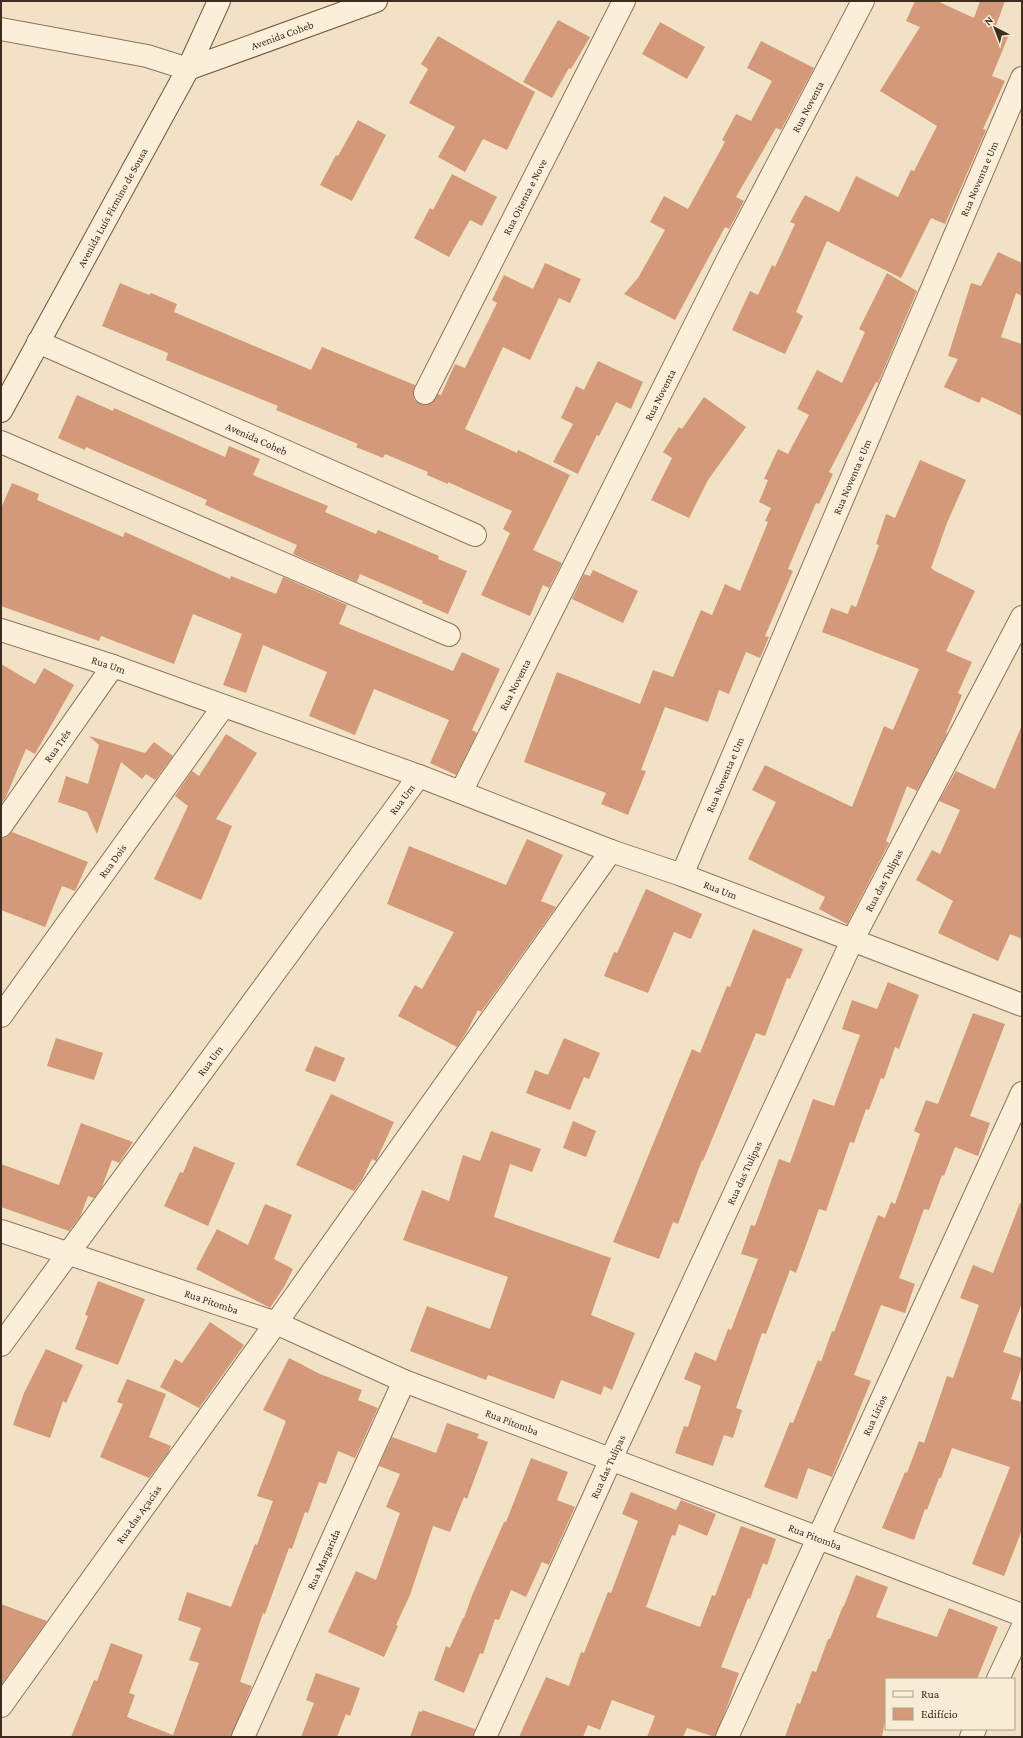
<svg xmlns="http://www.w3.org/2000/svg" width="1023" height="1738" font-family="'Crimson Pro',serif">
	<rect width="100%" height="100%" fill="#f2e2c5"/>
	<g fill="#d39978">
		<path d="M 915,1 L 937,1 L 974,18 L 980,1 L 1005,1 L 994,31 L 1008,37 L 992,76 L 1005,81 L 983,129 L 986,130 L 945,224 L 931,218 L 901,278 L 827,241 L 796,312 L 803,316 L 785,354 L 732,330 L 750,291 L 758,295 L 772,265 L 775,267 L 795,224 L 790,222 L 805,195 L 839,212 L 856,176 L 898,197 L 911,170 L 914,171 L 937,126 L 880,91 L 920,27 L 906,21 Z"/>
		<path d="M 558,20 L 590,37 L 571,69 L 569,68 L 552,98 L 523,82 Z"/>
		<path d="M 660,22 L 705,47 L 687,79 L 642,54 Z"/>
		<path d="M 438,36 L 535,92 L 507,150 L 483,139 L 465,172 L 438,157 L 455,127 L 409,103 L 428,69 L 421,64 Z"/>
		<path d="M 761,41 L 814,68 L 781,130 L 776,128 L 736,197 L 744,201 L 729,229 L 725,227 L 675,320 L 624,294 L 638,278 L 665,230 L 650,222 L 664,196 L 688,209 L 725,142 L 722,140 L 736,114 L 751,121 L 772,81 L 747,68 Z"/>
		<path d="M 358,120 L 386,135 L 352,201 L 320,185 L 336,155 L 338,156 Z"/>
		<path d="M 452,174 L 497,197 L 482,226 L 470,220 L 449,257 L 414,238 L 430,208 L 433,210 Z"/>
		<path d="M 998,252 L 1022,263 L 1022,296 L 1016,293 L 1001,337 L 1022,344 L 1022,416 L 982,397 L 979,403 L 944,387 L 958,359 L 948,356 L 971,283 L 981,286 Z"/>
		<path d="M 545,263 L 581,279 L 570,303 L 559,298 L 530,360 L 503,347 L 465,429 L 517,453 L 518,450 L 570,475 L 533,550 L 562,563 L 549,588 L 543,585 L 530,616 L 481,595 L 510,533 L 503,529 L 512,511 L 448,482 L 448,484 L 427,475 L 428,472 L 385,454 L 383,458 L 356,447 L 358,444 L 276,410 L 278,406 L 166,360 L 168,353 L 102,326 L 120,283 L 149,295 L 151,293 L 177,304 L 174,312 L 311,370 L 322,347 L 415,385 L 413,393 L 414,399 L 420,404 L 426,405 L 432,403 L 438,394 L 441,395 L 455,364 L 465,368 L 497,303 L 492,300 L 504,275 L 533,289 Z"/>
		<path d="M 887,273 L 917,291 L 878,383 L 876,382 L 829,472 L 833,474 L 819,504 L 816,503 L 788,569 L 793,571 L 765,636 L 769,637 L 760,658 L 746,652 L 729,694 L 719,690 L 708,722 L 665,707 L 641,770 L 646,771 L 628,815 L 601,804 L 606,793 L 524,762 L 557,672 L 640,704 L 653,670 L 673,677 L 701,610 L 712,615 L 725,584 L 740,591 L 768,522 L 765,521 L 771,508 L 759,502 L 768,480 L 764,479 L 778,449 L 788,454 L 809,415 L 797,409 L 817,370 L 842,383 L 865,332 L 859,329 Z"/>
		<path d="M 598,361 L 643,382 L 631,409 L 616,402 L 599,436 L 597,435 L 578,474 L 553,462 L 573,424 L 561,418 L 576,386 L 584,390 Z"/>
		<path d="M 77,395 L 113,411 L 114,408 L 225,457 L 229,446 L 260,459 L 253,475 L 328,506 L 325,512 L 376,534 L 378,530 L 439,556 L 438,559 L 467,571 L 448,614 L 422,603 L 423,601 L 360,574 L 357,582 L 293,554 L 297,545 L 205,505 L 207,500 L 86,447 L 85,450 L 58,438 Z"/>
		<path d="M 704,397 L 746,427 L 708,480 L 689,518 L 651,500 L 672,458 L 663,452 L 679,427 L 682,429 Z"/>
		<path d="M 920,460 L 966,480 L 947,523 L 931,568 L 933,569 L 933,570 L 975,591 L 946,651 L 972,662 L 958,693 L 962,695 L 946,733 L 947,734 L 917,791 L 907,786 L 886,841 L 889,843 L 847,924 L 819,909 L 825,897 L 748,859 L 776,802 L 752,790 L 765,765 L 852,807 L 884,726 L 893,730 L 919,669 L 822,632 L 831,608 L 848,614 L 851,605 L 856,607 L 879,545 L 876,544 L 886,514 L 895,518 Z"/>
		<path d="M 12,483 L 39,494 L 37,500 L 123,537 L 125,532 L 230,579 L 231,576 L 276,594 L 283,577 L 347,605 L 339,624 L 453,671 L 462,652 L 500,669 L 472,730 L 477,733 L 456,775 L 430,763 L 449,720 L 374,689 L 355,735 L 309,716 L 327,672 L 263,645 L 246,693 L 223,685 L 242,634 L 193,614 L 174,664 L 101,636 L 99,641 L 1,606 L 1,508 Z"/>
		<path d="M 593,570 L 638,591 L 623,623 L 572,599 L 584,574 L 590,576 Z"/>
		<path d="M 1,664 L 35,684 L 44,668 L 74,685 L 35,754 L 26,749 L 6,797 L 1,804 Z"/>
		<path d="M 1022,725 L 1022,939 L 1010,934 L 998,961 L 938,933 L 953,901 L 916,880 L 932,850 L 940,854 L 960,810 L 939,801 L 956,771 L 995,789 Z"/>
		<path d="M 226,734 L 257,753 L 216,819 L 232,826 L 201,900 L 154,879 L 188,806 L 175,796 L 192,771 L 199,776 Z"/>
		<path d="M 89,736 L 145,753 L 154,742 L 173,756 L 155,780 L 146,774 L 142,779 L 121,762 L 97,834 L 87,812 L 58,802 L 66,776 L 88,784 L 99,745 Z"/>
		<path d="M 12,832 L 88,862 L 75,891 L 62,886 L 45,927 L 1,910 L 1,838 L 7,837 Z"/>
		<path d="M 527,839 L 563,855 L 541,901 L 556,907 L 481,1012 L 478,1010 L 466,1033 L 457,1047 L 398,1016 L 415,985 L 422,989 L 454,932 L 387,904 L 409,846 L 506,885 Z"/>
		<path d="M 646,889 L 702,914 L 691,939 L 674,932 L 648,993 L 604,976 L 614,952 L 617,953 Z"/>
		<path d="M 753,929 L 803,949 L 790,979 L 787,978 L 765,1036 L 756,1033 L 703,1161 L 702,1160 L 678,1224 L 673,1222 L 659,1259 L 613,1242 L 692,1049 L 700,1053 L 727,986 L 730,987 Z"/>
		<path d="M 888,982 L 919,995 L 899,1049 L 895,1047 L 884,1079 L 881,1078 L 869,1110 L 866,1109 L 854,1143 L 850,1142 L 826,1211 L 819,1209 L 796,1273 L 790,1270 L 766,1334 L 762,1333 L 736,1408 L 742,1410 L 733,1438 L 724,1435 L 713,1466 L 675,1453 L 684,1426 L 688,1427 L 701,1386 L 684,1379 L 695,1352 L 716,1361 L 728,1329 L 731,1330 L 758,1259 L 741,1254 L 751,1225 L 755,1226 L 779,1159 L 790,1163 L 813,1099 L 834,1106 L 860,1035 L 842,1029 L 852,1000 L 877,1009 Z"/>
		<path d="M 973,1013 L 1005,1024 L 970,1116 L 990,1123 L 978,1156 L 955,1147 L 944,1176 L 942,1175 L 929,1210 L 924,1209 L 899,1278 L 915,1284 L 905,1313 L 881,1305 L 854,1375 L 871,1381 L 832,1477 L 808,1468 L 797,1499 L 764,1487 L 790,1422 L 793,1423 L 818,1360 L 821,1362 L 832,1331 L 834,1332 L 878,1215 L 885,1218 L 891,1202 L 895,1204 L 920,1134 L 914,1131 L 926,1100 L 938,1104 Z"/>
		<path d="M 56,1038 L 103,1053 L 94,1080 L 47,1066 Z"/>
		<path d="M 564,1038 L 600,1053 L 589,1079 L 584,1077 L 570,1110 L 526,1093 L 535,1070 L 548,1075 Z"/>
		<path d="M 315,1046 L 345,1058 L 335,1082 L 305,1071 Z"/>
		<path d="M 331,1094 L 394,1122 L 376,1161 L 372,1159 L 362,1180 L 354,1191 L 296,1165 Z"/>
		<path d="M 573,1121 L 596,1131 L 586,1157 L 563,1148 Z"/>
		<path d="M 81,1123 L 133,1142 L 119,1163 L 112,1160 L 102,1187 L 94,1198 L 88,1196 L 80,1217 L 69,1231 L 1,1207 L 1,1164 L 59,1185 Z"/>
		<path d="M 491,1131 L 541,1149 L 532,1172 L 510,1164 L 494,1217 L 611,1258 L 591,1315 L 635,1333 L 612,1390 L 604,1386 L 601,1395 L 561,1380 L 554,1399 L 488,1375 L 486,1380 L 410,1351 L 427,1306 L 490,1329 L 508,1277 L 403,1240 L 422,1190 L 449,1201 L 463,1155 L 480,1161 Z"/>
		<path d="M 194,1146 L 235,1163 L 208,1226 L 164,1206 L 180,1172 L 183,1173 Z"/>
		<path d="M 1020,1203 L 1022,1203 L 1022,1303 L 1003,1352 L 1022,1358 L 1022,1367 L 1011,1399 L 1022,1402 L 1022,1530 L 1004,1576 L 972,1564 L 1010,1467 L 952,1448 L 941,1478 L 939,1478 L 927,1510 L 925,1509 L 914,1540 L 882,1528 L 905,1472 L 907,1473 L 919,1441 L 924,1443 L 947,1376 L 953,1378 L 979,1305 L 960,1298 L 973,1265 L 993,1273 Z"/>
		<path d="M 265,1204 L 292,1215 L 274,1259 L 293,1269 L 284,1287 L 270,1308 L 196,1269 L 217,1229 L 248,1245 Z"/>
		<path d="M 98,1281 L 145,1299 L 118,1365 L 75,1349 L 88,1316 L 85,1315 Z"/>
		<path d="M 210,1322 L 244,1345 L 199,1408 L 160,1387 L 175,1359 L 182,1363 Z"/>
		<path d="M 46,1349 L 83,1365 L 66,1403 L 63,1401 L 50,1438 L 13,1425 L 24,1393 Z"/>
		<path d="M 289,1358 L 320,1374 L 362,1390 L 358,1400 L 378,1408 L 355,1458 L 338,1451 L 326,1484 L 319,1482 L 308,1513 L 305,1512 L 292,1549 L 289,1548 L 265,1614 L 263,1613 L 240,1682 L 252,1686 L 231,1737 L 71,1737 L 94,1680 L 97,1681 L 111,1643 L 143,1655 L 129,1693 L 135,1695 L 127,1717 L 173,1735 L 199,1663 L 189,1660 L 201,1628 L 178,1620 L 187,1592 L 231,1607 L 255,1544 L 257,1545 L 273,1501 L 257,1496 L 286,1421 L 263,1410 Z"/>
		<path d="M 127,1379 L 166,1394 L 149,1437 L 171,1446 L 168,1453 L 149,1478 L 100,1457 L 123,1404 L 117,1402 Z"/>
		<path d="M 447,1423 L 479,1434 L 477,1438 L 488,1442 L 467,1499 L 464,1497 L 450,1532 L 433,1526 L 410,1595 L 396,1625 L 398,1626 L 384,1657 L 328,1632 L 356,1571 L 376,1580 L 400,1513 L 386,1507 L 400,1474 L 379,1466 L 392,1437 L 436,1453 Z"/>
		<path d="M 531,1458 L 568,1472 L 557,1500 L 575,1507 L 549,1565 L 542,1562 L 526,1597 L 511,1590 L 499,1620 L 495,1619 L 483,1654 L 480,1653 L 464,1693 L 434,1680 L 446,1646 L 450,1648 L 463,1618 L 464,1618 L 473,1593 L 504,1522 L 506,1522 Z"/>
		<path d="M 631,1492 L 676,1510 L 681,1500 L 716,1514 L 707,1536 L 679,1524 L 675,1536 L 672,1535 L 646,1607 L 700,1627 L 712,1595 L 715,1596 L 741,1526 L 776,1539 L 767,1565 L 763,1563 L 750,1599 L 748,1598 L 721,1667 L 739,1673 L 728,1704 L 715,1737 L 687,1728 L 683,1737 L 647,1737 L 655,1716 L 612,1700 L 600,1730 L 588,1725 L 583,1737 L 519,1737 L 546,1677 L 569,1686 L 581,1652 L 584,1653 L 608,1592 L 611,1593 L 638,1521 L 622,1514 Z"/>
		<path d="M 856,1575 L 888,1587 L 876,1617 L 937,1637 L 949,1608 L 998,1627 L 977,1679 L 886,1679 L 886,1716 L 882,1737 L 785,1737 L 797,1703 L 800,1704 L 812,1671 L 816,1672 L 828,1639 L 830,1639 L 843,1606 L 844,1606 Z"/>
		<path d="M 1,1604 L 47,1621 L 1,1685 Z"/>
		<path d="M 316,1673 L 360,1688 L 350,1716 L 346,1714 L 337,1737 L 301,1737 L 314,1703 L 306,1700 Z"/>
		<path d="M 422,1710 L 475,1729 L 473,1737 L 410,1737 L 419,1711 L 422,1712 Z"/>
	</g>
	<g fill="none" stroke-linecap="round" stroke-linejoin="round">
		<g stroke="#8f7359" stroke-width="24">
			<g id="minor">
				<path d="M 1,29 L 147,56 L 188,69"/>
				<path id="s1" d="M 38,342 L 475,535"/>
				<path id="s2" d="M 425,393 L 624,1"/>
				<path d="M 1,442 L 449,635"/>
				<path id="s3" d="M 1,630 L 113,666 L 419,776 L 611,851 L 682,875 L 1022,1005"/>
				<path id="s4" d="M 461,792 L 728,259 L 863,1"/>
				<path id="s5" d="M 1,826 L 113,666"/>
				<path id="s6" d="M 682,875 L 1022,78"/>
				<path id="s7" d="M 1,1016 L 223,707"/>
				<path id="s8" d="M 1,1231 L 276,1323 L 404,1381 L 1022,1615"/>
				<path id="s9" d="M 1,1345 L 419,776"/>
				<path d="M 998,1679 L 1022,1628"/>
				<path id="s10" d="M 1,1706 L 276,1323 L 611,851"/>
				<path id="s11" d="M 243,1737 L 404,1381"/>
				<path id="s12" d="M 485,1737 L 611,1459 L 852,941 L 1022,617"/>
				<path id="s13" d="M 727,1737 L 1022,1093"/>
				<path d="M 971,1737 L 975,1729"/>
			</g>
		</g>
		<g stroke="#71543c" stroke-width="24">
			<g id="secondary">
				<path id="s14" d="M 188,69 L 376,1"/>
				<path id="s15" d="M 1,411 L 188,69 L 219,1"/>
			</g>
		</g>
		<use href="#minor" stroke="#fbefd9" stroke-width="22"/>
		<use href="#secondary" stroke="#fbefd9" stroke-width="22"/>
	</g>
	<g text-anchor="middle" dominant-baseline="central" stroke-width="4" stroke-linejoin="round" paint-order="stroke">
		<g font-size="11" fill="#3e2c1e" stroke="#f8ecd5">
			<text stroke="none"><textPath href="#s14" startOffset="100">Avenida Coheb</textPath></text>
			<text stroke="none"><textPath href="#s4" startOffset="768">Rua Noventa</textPath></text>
			<text stroke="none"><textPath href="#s6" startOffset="757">Rua Noventa e Um</textPath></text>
			<text stroke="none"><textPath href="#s2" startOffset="220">Rua Oitenta e Nove</textPath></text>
			<text stroke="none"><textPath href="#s15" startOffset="232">Avenida Luís Firmino de Sousa</textPath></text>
			<text stroke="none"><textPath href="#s4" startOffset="444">Rua Noventa</textPath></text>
			<text stroke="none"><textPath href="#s1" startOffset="239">Avenida Coheb</textPath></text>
			<text stroke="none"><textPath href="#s6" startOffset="433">Rua Noventa e Um</textPath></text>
			<text stroke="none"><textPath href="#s3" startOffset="113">Rua Um</textPath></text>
			<text stroke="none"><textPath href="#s4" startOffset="120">Rua Noventa</textPath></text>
			<text stroke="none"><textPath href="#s5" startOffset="98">Rua Três</textPath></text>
			<text stroke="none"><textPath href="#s6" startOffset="109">Rua Noventa e Um</textPath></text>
			<text stroke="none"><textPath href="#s9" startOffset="677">Rua Um</textPath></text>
			<text stroke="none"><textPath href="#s7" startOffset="191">Rua Dois</textPath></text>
			<text stroke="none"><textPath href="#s12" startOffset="945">Rua das Tulipas</textPath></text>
			<text stroke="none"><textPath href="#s3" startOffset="765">Rua Um</textPath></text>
			<text stroke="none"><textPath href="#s9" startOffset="353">Rua Um</textPath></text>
			<text stroke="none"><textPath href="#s12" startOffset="621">Rua das Tulipas</textPath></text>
			<text stroke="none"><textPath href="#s8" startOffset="222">Rua Pitomba</textPath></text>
			<text stroke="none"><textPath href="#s13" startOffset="354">Rua Lirios</textPath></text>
			<text stroke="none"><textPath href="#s8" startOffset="546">Rua Pitomba</textPath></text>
			<text stroke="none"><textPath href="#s12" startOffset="297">Rua das Tulipas</textPath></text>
			<text stroke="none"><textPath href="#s10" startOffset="236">Rua das Açacias</textPath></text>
			<text stroke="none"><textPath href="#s8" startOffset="870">Rua Pitomba</textPath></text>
			<text stroke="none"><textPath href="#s11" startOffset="195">Rua Margarida</textPath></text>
		</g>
	</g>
	<rect width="1023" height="1738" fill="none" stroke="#3e2c1e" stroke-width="4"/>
	<rect x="885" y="1678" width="130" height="52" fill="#f8ecd5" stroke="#ae9f8c"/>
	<rect x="893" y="1691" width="20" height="6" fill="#fbefd9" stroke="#ae9f8c"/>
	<text x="921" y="1698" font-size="12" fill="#3e2c1e">Rua</text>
	<rect x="893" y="1708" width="20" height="12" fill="#d39978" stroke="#ae9f8c"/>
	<text x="921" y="1718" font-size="12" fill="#3e2c1e">Edifício</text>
	<g transform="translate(995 28) rotate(318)" stroke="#f8ecd5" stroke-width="3" paint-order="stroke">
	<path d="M0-3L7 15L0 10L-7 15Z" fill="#3e2c1e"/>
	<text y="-6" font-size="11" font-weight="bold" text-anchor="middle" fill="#3e2c1e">N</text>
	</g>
</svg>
